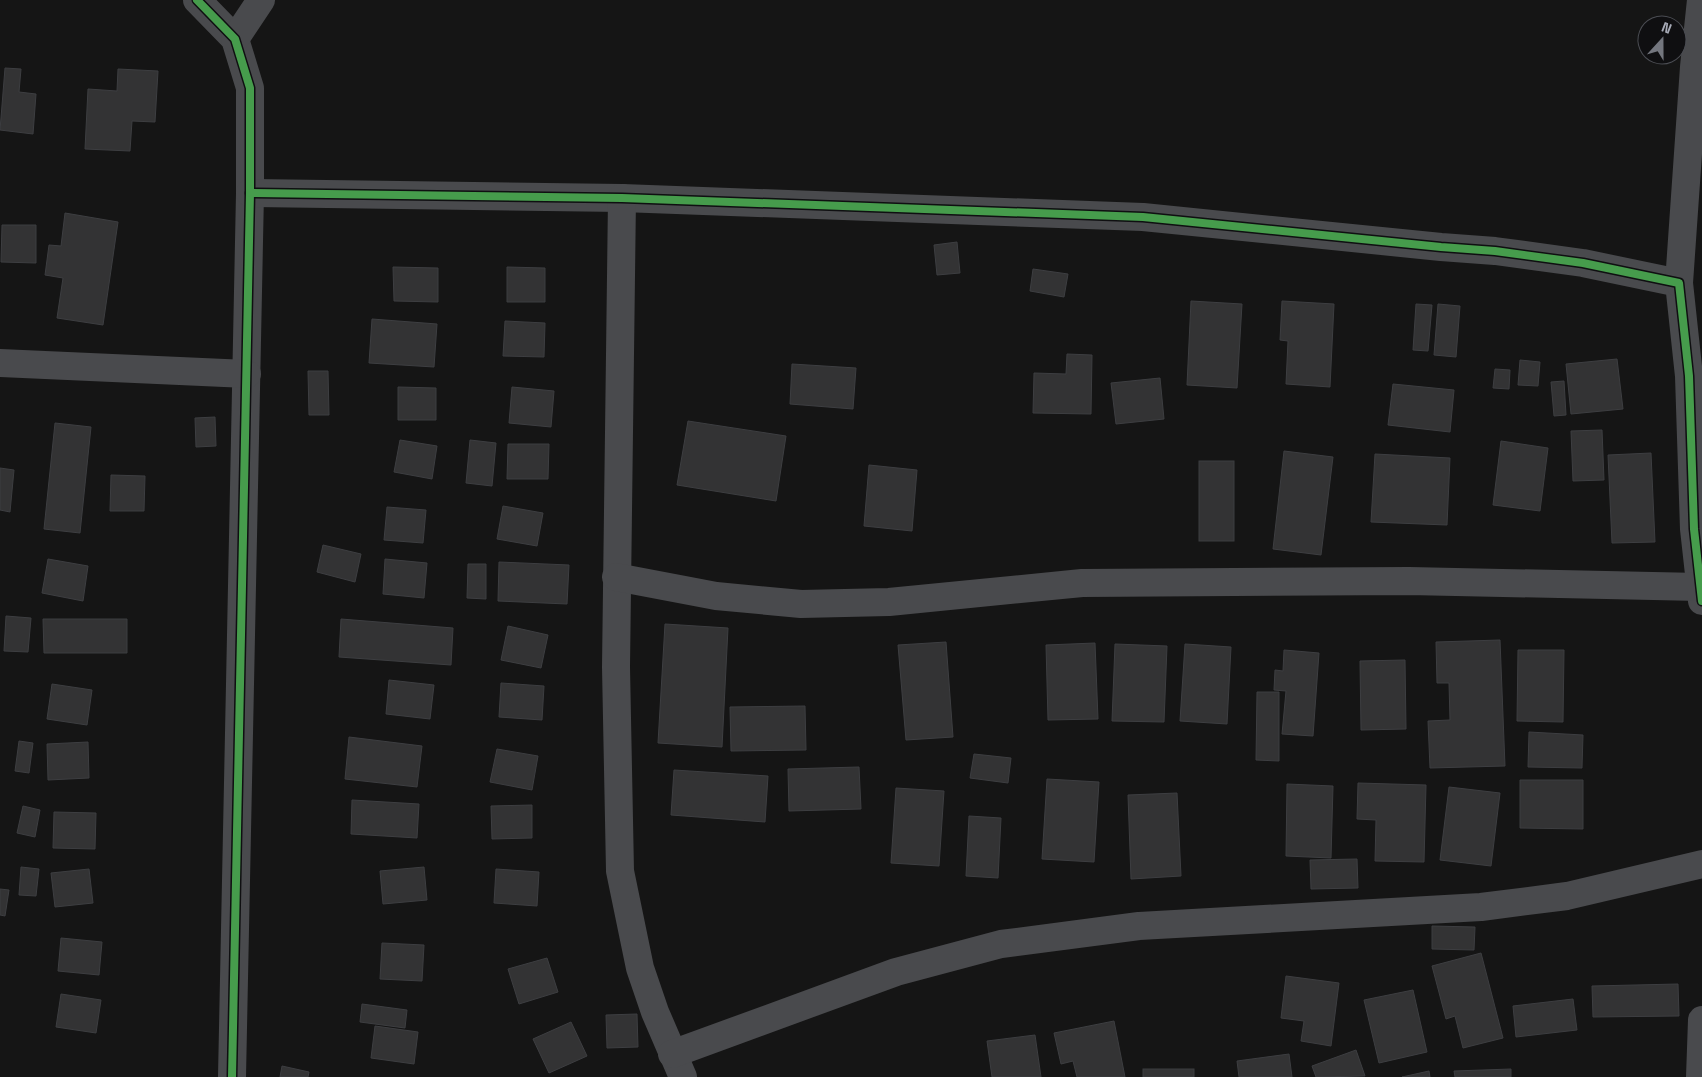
<svg xmlns="http://www.w3.org/2000/svg" width="1702" height="1077" font-family="'Space Grotesk',sans-serif">
	<rect width="100%" height="100%" fill="#151515"/>
	<g fill="#333334" stroke="#3d3e41">
		<path d="M 5,68 L 21,69 L 19,92 L 36,94 L 33,134 L 0,130 Z"/>
		<path d="M 118,69 L 158,71 L 155,122 L 132,121 L 130,151 L 85,149 L 88,89 L 117,91 Z"/>
		<path d="M 65,213 L 118,222 L 103,325 L 57,318 L 63,278 L 45,275 L 49,245 L 61,246 Z"/>
		<path d="M 2,225 L 36,225 L 36,263 L 1,262 Z"/>
		<path d="M 957,242 L 960,273 L 937,275 L 934,245 Z"/>
		<path d="M 393,267 L 438,268 L 438,302 L 394,301 Z"/>
		<path d="M 507,267 L 545,268 L 545,302 L 507,302 Z"/>
		<path d="M 1033,269 L 1068,274 L 1064,297 L 1030,291 Z"/>
		<path d="M 1191,301 L 1242,304 L 1237,388 L 1187,385 Z"/>
		<path d="M 1282,301 L 1334,304 L 1330,387 L 1286,384 L 1288,341 L 1280,340 Z"/>
		<path d="M 1416,304 L 1432,305 L 1428,351 L 1413,350 Z"/>
		<path d="M 1438,304 L 1460,306 L 1456,357 L 1434,355 Z"/>
		<path d="M 372,319 L 437,324 L 434,367 L 369,363 Z"/>
		<path d="M 505,321 L 545,323 L 544,357 L 503,356 Z"/>
		<path d="M 1067,354 L 1092,355 L 1091,414 L 1033,413 L 1034,373 L 1066,374 Z"/>
		<path d="M 1617,359 L 1623,409 L 1571,414 L 1566,364 Z"/>
		<path d="M 1520,360 L 1540,362 L 1538,386 L 1518,385 Z"/>
		<path d="M 792,364 L 856,368 L 853,409 L 790,404 Z"/>
		<path d="M 1495,369 L 1510,370 L 1509,389 L 1493,388 Z"/>
		<path d="M 308,371 L 328,371 L 329,415 L 309,415 Z"/>
		<path d="M 1160,378 L 1164,419 L 1116,424 L 1111,383 Z"/>
		<path d="M 1564,381 L 1566,415 L 1554,416 L 1551,382 Z"/>
		<path d="M 1393,384 L 1454,390 L 1450,432 L 1388,425 Z"/>
		<path d="M 398,387 L 436,388 L 436,420 L 398,420 Z"/>
		<path d="M 512,387 L 554,391 L 551,427 L 509,423 Z"/>
		<path d="M 215,417 L 216,446 L 196,447 L 195,418 Z"/>
		<path d="M 688,421 L 786,436 L 776,501 L 677,485 Z"/>
		<path d="M 55,423 L 91,427 L 80,533 L 44,529 Z"/>
		<path d="M 1602,430 L 1604,480 L 1573,481 L 1571,431 Z"/>
		<path d="M 400,440 L 437,446 L 432,479 L 394,472 Z"/>
		<path d="M 470,440 L 496,443 L 492,486 L 466,483 Z"/>
		<path d="M 1501,441 L 1548,448 L 1540,511 L 1493,505 Z"/>
		<path d="M 508,444 L 549,444 L 548,479 L 507,479 Z"/>
		<path d="M 1284,451 L 1333,457 L 1321,555 L 1273,549 Z"/>
		<path d="M 1651,453 L 1655,542 L 1612,543 L 1608,455 Z"/>
		<path d="M 1375,454 L 1450,458 L 1447,525 L 1371,522 Z"/>
		<rect x="1199" y="461" width="35" height="80"/>
		<path d="M 869,465 L 917,470 L 912,531 L 864,526 Z"/>
		<path d="M 0,468 L 14,470 L 10,512 L 0,510 Z"/>
		<path d="M 111,475 L 145,476 L 144,511 L 110,511 Z"/>
		<path d="M 503,506 L 543,513 L 537,546 L 497,539 Z"/>
		<path d="M 387,507 L 426,510 L 423,543 L 384,540 Z"/>
		<path d="M 323,545 L 361,554 L 355,582 L 317,572 Z"/>
		<path d="M 48,559 L 88,566 L 83,601 L 42,593 Z"/>
		<path d="M 385,559 L 427,563 L 424,598 L 383,594 Z"/>
		<path d="M 499,562 L 569,565 L 567,604 L 498,601 Z"/>
		<path d="M 468,564 L 486,564 L 486,599 L 467,598 Z"/>
		<path d="M 6,616 L 31,618 L 28,652 L 4,651 Z"/>
		<path d="M 43,619 L 127,619 L 127,653 L 44,653 Z"/>
		<path d="M 341,619 L 453,628 L 451,665 L 339,657 Z"/>
		<path d="M 665,624 L 728,628 L 722,747 L 658,743 Z"/>
		<path d="M 508,626 L 548,635 L 541,668 L 501,660 Z"/>
		<path d="M 1500,640 L 1505,766 L 1430,768 L 1428,721 L 1450,720 L 1449,683 L 1437,683 L 1436,642 Z"/>
		<path d="M 946,642 L 953,737 L 906,740 L 898,645 Z"/>
		<path d="M 1095,643 L 1098,719 L 1048,720 L 1046,645 Z"/>
		<path d="M 1115,644 L 1167,646 L 1164,722 L 1112,721 Z"/>
		<path d="M 1185,644 L 1231,647 L 1227,724 L 1180,721 Z"/>
		<path d="M 1284,650 L 1319,653 L 1313,736 L 1282,734 L 1286,691 L 1274,690 L 1275,670 L 1283,671 Z"/>
		<path d="M 1518,650 L 1564,650 L 1563,722 L 1517,721 Z"/>
		<path d="M 1405,660 L 1406,729 L 1361,730 L 1360,661 Z"/>
		<path d="M 389,680 L 434,685 L 430,719 L 386,714 Z"/>
		<path d="M 501,683 L 544,686 L 542,720 L 499,717 Z"/>
		<path d="M 52,684 L 92,690 L 87,725 L 47,719 Z"/>
		<path d="M 1257,692 L 1279,692 L 1279,761 L 1256,760 Z"/>
		<path d="M 805,706 L 806,750 L 731,751 L 730,707 Z"/>
		<path d="M 1529,732 L 1583,735 L 1582,768 L 1528,767 Z"/>
		<path d="M 349,737 L 422,746 L 417,787 L 345,779 Z"/>
		<path d="M 19,741 L 33,743 L 29,773 L 15,771 Z"/>
		<path d="M 88,742 L 89,778 L 48,780 L 47,744 Z"/>
		<path d="M 497,749 L 538,756 L 532,790 L 490,782 Z"/>
		<path d="M 974,754 L 1011,758 L 1008,783 L 970,778 Z"/>
		<path d="M 859,767 L 861,809 L 789,811 L 788,769 Z"/>
		<path d="M 674,770 L 768,776 L 765,822 L 671,815 Z"/>
		<path d="M 1047,779 L 1099,782 L 1094,862 L 1042,859 Z"/>
		<path d="M 1520,780 L 1583,780 L 1583,829 L 1520,828 Z"/>
		<path d="M 1358,783 L 1426,785 L 1424,862 L 1375,861 L 1376,820 L 1357,819 Z"/>
		<path d="M 1287,784 L 1333,786 L 1331,858 L 1286,856 Z"/>
		<path d="M 1449,787 L 1500,793 L 1491,866 L 1440,860 Z"/>
		<path d="M 896,788 L 944,791 L 939,866 L 891,863 Z"/>
		<path d="M 1177,793 L 1181,876 L 1131,879 L 1128,795 Z"/>
		<path d="M 352,800 L 419,804 L 417,838 L 351,834 Z"/>
		<path d="M 532,805 L 532,838 L 492,839 L 491,806 Z"/>
		<path d="M 23,806 L 40,810 L 35,837 L 17,833 Z"/>
		<path d="M 54,812 L 96,813 L 95,849 L 53,848 Z"/>
		<path d="M 969,816 L 1001,818 L 998,878 L 966,876 Z"/>
		<path d="M 1357,859 L 1358,888 L 1311,889 L 1310,860 Z"/>
		<path d="M 21,867 L 39,869 L 36,896 L 19,895 Z"/>
		<path d="M 424,867 L 427,900 L 383,904 L 380,871 Z"/>
		<path d="M 89,869 L 93,903 L 55,907 L 51,873 Z"/>
		<path d="M 496,869 L 539,872 L 537,906 L 494,903 Z"/>
		<path d="M 0,889 L 9,890 L 5,916 L 0,915 Z"/>
		<path d="M 1432,926 L 1475,927 L 1474,950 L 1432,949 Z"/>
		<path d="M 61,938 L 102,942 L 99,975 L 58,971 Z"/>
		<path d="M 382,943 L 424,945 L 422,981 L 380,979 Z"/>
		<path d="M 1481,953 L 1503,1038 L 1463,1048 L 1455,1016 L 1446,1019 L 1432,966 Z"/>
		<path d="M 547,958 L 558,992 L 519,1004 L 508,969 Z"/>
		<path d="M 1286,976 L 1339,983 L 1331,1046 L 1301,1041 L 1304,1021 L 1281,1018 Z"/>
		<path d="M 1678,984 L 1679,1016 L 1593,1017 L 1592,986 Z"/>
		<path d="M 1413,990 L 1427,1052 L 1379,1063 L 1364,1000 Z"/>
		<path d="M 61,994 L 101,1000 L 96,1033 L 56,1027 Z"/>
		<path d="M 1573,999 L 1577,1030 L 1516,1037 L 1513,1006 Z"/>
		<path d="M 362,1004 L 407,1010 L 405,1028 L 360,1022 Z"/>
		<path d="M 637,1014 L 638,1047 L 607,1048 L 606,1015 Z"/>
		<path d="M 1114,1021 L 1125,1077 L 1077,1077 L 1073,1061 L 1061,1064 L 1054,1033 Z"/>
		<path d="M 571,1022 L 587,1056 L 549,1073 L 533,1039 Z"/>
		<path d="M 375,1026 L 418,1032 L 414,1064 L 371,1058 Z"/>
		<path d="M 1035,1035 L 1041,1077 L 992,1077 L 987,1041 Z"/>
		<path d="M 1356,1050 L 1365,1076 L 1316,1077 L 1312,1066 Z"/>
		<path d="M 1289,1054 L 1292,1077 L 1239,1077 L 1237,1061 Z"/>
		<path d="M 282,1066 L 309,1072 L 308,1077 L 280,1077 Z"/>
		<rect x="1143" y="1069" width="51" height="8"/>
		<path d="M 1511,1069 L 1511,1077 L 1455,1077 L 1454,1071 Z"/>
		<path d="M 1429,1071 L 1430,1077 L 1402,1077 Z"/>
	</g>
	<g fill="none" stroke-linecap="round" stroke-linejoin="round">
		<g stroke="#494a4d" stroke-width="28">
			<path d="M 197,0 L 235,39 L 250,88 L 250,193 L 232,1077"/>
			<path d="M 235,39 L 261,0"/>
			<path d="M 250,193 L 622,198 L 1143,217 L 1441,247 L 1495,251 L 1583,263 L 1679,283 L 1689,376 L 1694,529 L 1702,601"/>
			<path d="M 622,198 L 616,667 L 620,871 L 640,968 L 655,1012 L 683,1077"/>
			<path d="M 1679,283 L 1694,67 L 1701,0"/>
			<path d="M 0,363 L 247,374"/>
			<path d="M 616,577 L 716,596 L 801,604 L 889,602 L 1082,583 L 1409,581 L 1700,587"/>
			<path d="M 672,1054 L 896,972 L 1001,944 L 1139,926 L 1481,907 L 1567,896 L 1702,864"/>
			<path d="M 1700,1077 L 1702,1020"/>
		</g>
		<g stroke="#0f0f11" stroke-width="11">
			<g id="cycleway">
				<path d="M 197,0 L 235,39 L 250,88 L 250,193 L 232,1077"/>
				<path d="M 250,193 L 622,198 L 1143,217 L 1441,247 L 1495,251 L 1583,263 L 1679,283 L 1689,376 L 1694,529 L 1702,601"/>
			</g>
		</g>
		<use href="#cycleway" stroke="#469c4c" stroke-width="8"/>
	</g>
	<g transform="translate(1662 40) rotate(21)"><circle r="24" fill="#0f0f11" stroke="#4b4d53"/>
	<path d="M0-4L9 19L0 12L-9 19Z" fill="#73767e"/>
	<text y="-8" font-size="14" font-weight="bold" text-anchor="middle" fill="#a6aab6">N</text>
	</g>
</svg>
